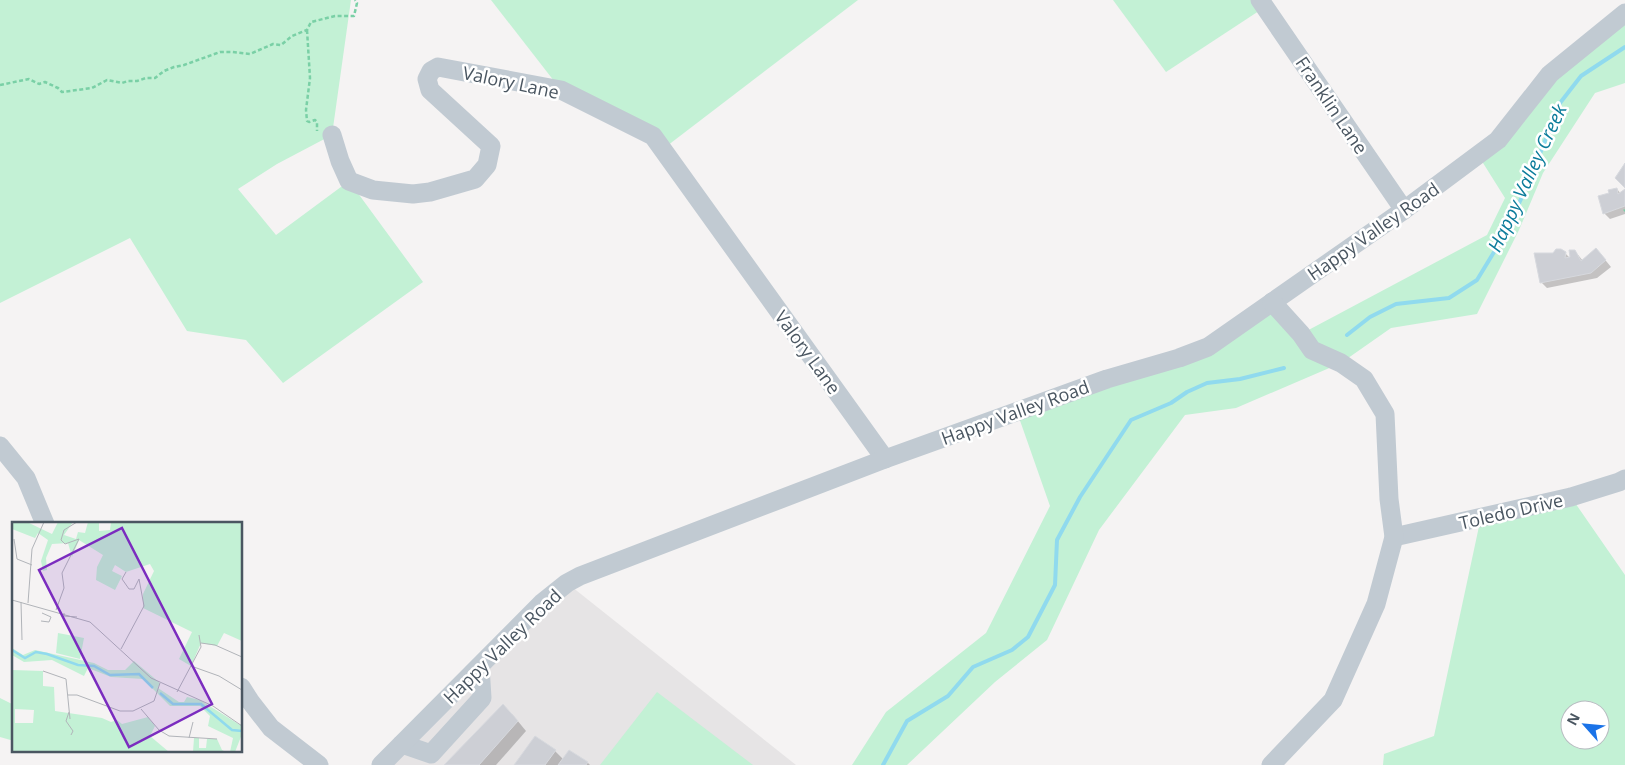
<svg xmlns="http://www.w3.org/2000/svg" width="1625" height="765" font-family="'Open Sans',sans-serif">
	<rect width="100%" height="100%" fill="#f5f3f3"/>
	<path fill="#e6e4e5" d="M 567,583 L 796,765 L 381,765 Z"/>
	<g fill="#c3f1d5" fill-rule="evenodd">
		<path d="M 0,0 L 351,0 L 332,135 L 277,164 L 238,189 L 276,235 L 349,181 L 423,282 L 283,383 L 246,340 L 187,331 L 130,238 L 0,303 Z"/>
		<path d="M 491,0 L 858,0 L 663,149 L 561,90 Z"/>
		<path d="M 1113,0 L 1260,0 L 1265,7 L 1166,72 Z"/>
		<path d="M 1625,13 L 1625,83 L 1595,93 L 1543,173 L 1519,230 L 1477,314 L 1391,328 L 1341,363 L 1236,408 L 1185,415 L 1099,530 L 1047,640 L 995,682 L 907,765 L 852,765 L 886,712 L 986,633 L 1050,506 L 1017,412 L 1179,358 L 1272,302 L 1301,334 L 1487,235 L 1505,198 L 1478,155 L 1550,74 Z"/>
		<path d="M 1571,497 L 1625,575 L 1625,765 L 1383,765 L 1384,754 L 1434,736 L 1481,517 ZM 1570,710 L 1600,710 L 1600,740 L 1570,740 Z"/>
		<path d="M 657,692 L 753,765 L 600,765 Z"/>
		<path d="M 0,698 L 14,705 L 14,741 L 0,737 Z"/>
	</g>
	<g fill="#0003">
		<path d="M 1617,189 L 1621,194 L 1625,191 L 1625,214 L 1610,219 L 1604,213 Z"/>
		<path d="M 1575,251 L 1583,261 L 1602,256 L 1611,267 L 1597,278 L 1547,288 L 1541,282 L 1565,253 L 1571,259 Z"/>
		<path d="M 512,714 L 526,731 L 496,765 L 446,765 Z"/>
		<path d="M 555,751 L 564,760 L 588,763 L 590,765 L 515,765 Z"/>
	</g>
	<g fill="none" stroke-linecap="round" stroke-linejoin="round">
		<g stroke="#90daee" stroke-width="4">
			<path d="M 1347,335 L 1370,317 L 1396,304 L 1449,298 L 1477,280 L 1505,234 L 1530,179 L 1560,103 L 1581,76 L 1625,47"/>
			<path d="M 883,765 L 907,721 L 948,696 L 973,667 L 1012,650 L 1028,637 L 1055,585 L 1057,540 L 1080,497 L 1131,420 L 1171,403 L 1187,392 L 1207,383 L 1240,379 L 1284,368"/>
		</g>
	</g>
	<g fill="#cdcfd5" stroke="#d7d9de">
		<path d="M 1625,163 L 1625,188 L 1615,178 Z"/>
		<path d="M 1617,188 L 1618,194 L 1625,189 L 1625,206 L 1603,214 L 1598,196 L 1609,193 L 1608,190 Z"/>
		<path d="M 1596,248 L 1606,260 L 1591,273 L 1540,283 L 1534,253 L 1553,253 L 1556,249 L 1561,249 L 1566,252 L 1565,258 L 1570,257 L 1569,250 L 1575,250 L 1581,261 Z"/>
		<path d="M 503,704 L 518,721 L 479,765 L 444,765 Z"/>
		<path d="M 535,736 L 556,750 L 545,765 L 514,765 Z"/>
		<path d="M 569,750 L 588,762 L 586,765 L 558,765 Z"/>
	</g>
	<g fill="none" stroke-linecap="round" stroke-linejoin="round">
		<g stroke="#7ad0a6" stroke-width="2.5" stroke-dasharray="4 2.5" stroke-linecap="butt">
			<path d="M 307,30 L 310,78 L 306,110 L 307,121 L 309,122 L 315,120 L 317,122 L 317,131"/>
			<path d="M 0,85 L 29,79 L 39,84 L 45,82 L 58,88 L 62,92 L 92,88 L 107,80 L 122,83 L 128,81 L 137,81 L 146,78 L 155,78 L 164,71 L 174,67 L 184,65 L 220,52 L 232,52 L 250,54 L 273,44 L 281,45 L 292,36 L 307,30 L 311,22 L 335,16 L 354,16 L 357,3 L 355,0"/>
			<path d="M 1624,211 L 1625,210"/>
		</g>
		<g stroke="#c1cad2" stroke-width="19">
			<path d="M 1260,0 L 1404,210"/>
			<path d="M 332,135 L 340,161 L 349,181 L 373,190 L 413,194 L 430,192 L 475,179 L 487,165 L 491,146 L 430,90 L 427,79 L 431,71 L 438,67 L 561,90 L 653,136 L 885,459"/>
			<path d="M 0,446 L 26,478 L 45,524"/>
			<path d="M 1394,537 L 1571,497 L 1619,482 L 1625,479"/>
			<path d="M 241,687 L 250,701 L 271,728 L 319,765"/>
			<path d="M 402,744 L 431,754 L 482,698 L 480,666"/>
			<path d="M 381,765 L 542,603 L 567,583 L 580,576 L 885,459 L 1107,379 L 1179,358 L 1208,347 L 1404,210 L 1498,140 L 1550,74 L 1625,13"/>
			<path d="M 1271,765 L 1333,700 L 1376,604 L 1394,537 L 1389,499 L 1385,414 L 1364,379 L 1341,363 L 1312,350 L 1301,334 L 1272,302"/>
		</g>
	</g>
	<g text-anchor="middle" dominant-baseline="central" stroke-width="5" stroke-linejoin="round" paint-order="stroke">
		<g font-size="18" fill="#4a5661" stroke="#fff">
			<text transform="translate(511 82) rotate(12)">Valory Lane</text>
			<text transform="translate(1332 105) rotate(56)">Franklin Lane</text>
			<text transform="translate(1373 231) rotate(-35)">Happy Valley Road</text>
			<text transform="translate(808 352) rotate(54)">Valory Lane</text>
			<text transform="translate(1015 412) rotate(-20)">Happy Valley Road</text>
			<text transform="translate(1511 511) rotate(-13)">Toledo Drive</text>
			<text transform="translate(502 646) rotate(-44)">Happy Valley Road</text>
		</g>
		<g font-size="19" font-style="italic" fill="#0c7c9b" stroke="#fff">
			<text transform="translate(1527 178) rotate(-65)">Happy Valley Creek</text>
		</g>
	</g>
	<g transform="translate(12 522)">
		<rect width="230" height="230" fill="#f5f3f3"/>
		<path d="M 0,0 L 15,0 L 40,12 L 46,0 L 61,0 L 52,13 L 64,17 L 66,10 L 73,11 L 76,0 L 87,0 L 87,9 L 98,8 L 99,0 L 230,0 L 230,119 L 212,111 L 205,124 L 189,121 L 179,144 L 167,137 L 180,110 L 131,86 L 131,72 L 142,49 L 138,42 L 114,50 L 103,43 L 100,49 L 110,54 L 103,68 L 84,58 L 85,45 L 91,33 L 67,18 L 60,35 L 56,21 L 40,22 L 34,36 L 35,48 L 31,49 L 29,39 L 36,18 L 26,11 L 23,16 L 0,7 ZM 46,111 L 72,116 L 68,137 L 44,131 ZM 0,126 L 11,133 L 23,128 L 82,141 L 96,148 L 113,148 L 122,139 L 148,161 L 146,166 L 167,180 L 172,180 L 175,175 L 188,178 L 228,203 L 230,201 L 230,212 L 223,230 L 218,230 L 221,216 L 196,204 L 198,194 L 188,184 L 158,184 L 131,157 L 99,155 L 76,146 L 72,154 L 40,138 L 12,140 L 0,133 ZM 0,148 L 31,149 L 31,164 L 42,165 L 43,189 L 90,196 L 99,200 L 105,198 L 110,202 L 136,195 L 143,204 L 138,214 L 157,230 L 0,230 ZM 3,187 L 22,188 L 21,201 L 3,201 ZM 182,216 L 187,216 L 187,226 L 194,226 L 195,217 L 205,217 L 210,228 L 214,230 L 181,230 Z" fill="#c3f1d5" fill-rule="evenodd"/>
		<path fill="none" stroke="#90daee" stroke-width="2.5" d="M 0,128 L 13,136 L 24,130 L 35,132 L 66,143 L 82,144 L 98,153 L 127,152 L 141,166M 148,171 L 161,182 L 189,182 L 220,208 L 230,209"/>
		<path fill="none" stroke="#b1b4b9" stroke-width="1" d="M 2,17 L 5,37 L 20,43M 0,78 L 78,100 L 139,156 L 201,184 L 230,204M 9,80 L 10,118M 16,81 L 20,27 L 32,0M 44,88 L 52,66 L 50,51 L 67,17 L 53,22 L 49,18 L 52,8 L 65,0M 52,91 L 52,94 L 65,95M 29,99 L 37,100 L 39,95 L 30,91M 189,121 L 203,123 L 230,135M 109,127 L 132,84 L 127,57 L 122,67 L 117,67 L 110,57 L 114,50M 179,144 L 207,154 L 230,168M 31,149 L 54,157 L 58,197M 165,170 L 189,125 L 187,113M 56,173 L 65,173 L 108,189 L 121,189 L 142,179 L 148,161M 129,187 L 147,208 L 157,214 L 205,217M 57,190 L 54,199 L 61,209 L 59,213M 177,216 L 181,200"/>
		<path fill="#7b2cbf" fill-opacity="0.15" stroke="#7b2cbf" stroke-width="2.5" d="M 110,6 L 200,182 L 117,225 L 27,48 Z"/>
		<rect width="230" height="230" fill="none" stroke="#4a5661" stroke-width="2.5"/>
	</g>
	<g transform="translate(1585 725) rotate(297)"><circle r="24" fill="#ffffff" stroke="#b7bbc0"/>
	<path d="M0-4L9 19L0 12L-9 19Z" fill="#1a73e8"/>
	<text y="-8" font-size="14" font-weight="bold" text-anchor="middle" fill="#4a5661">N</text>
	</g>
</svg>
